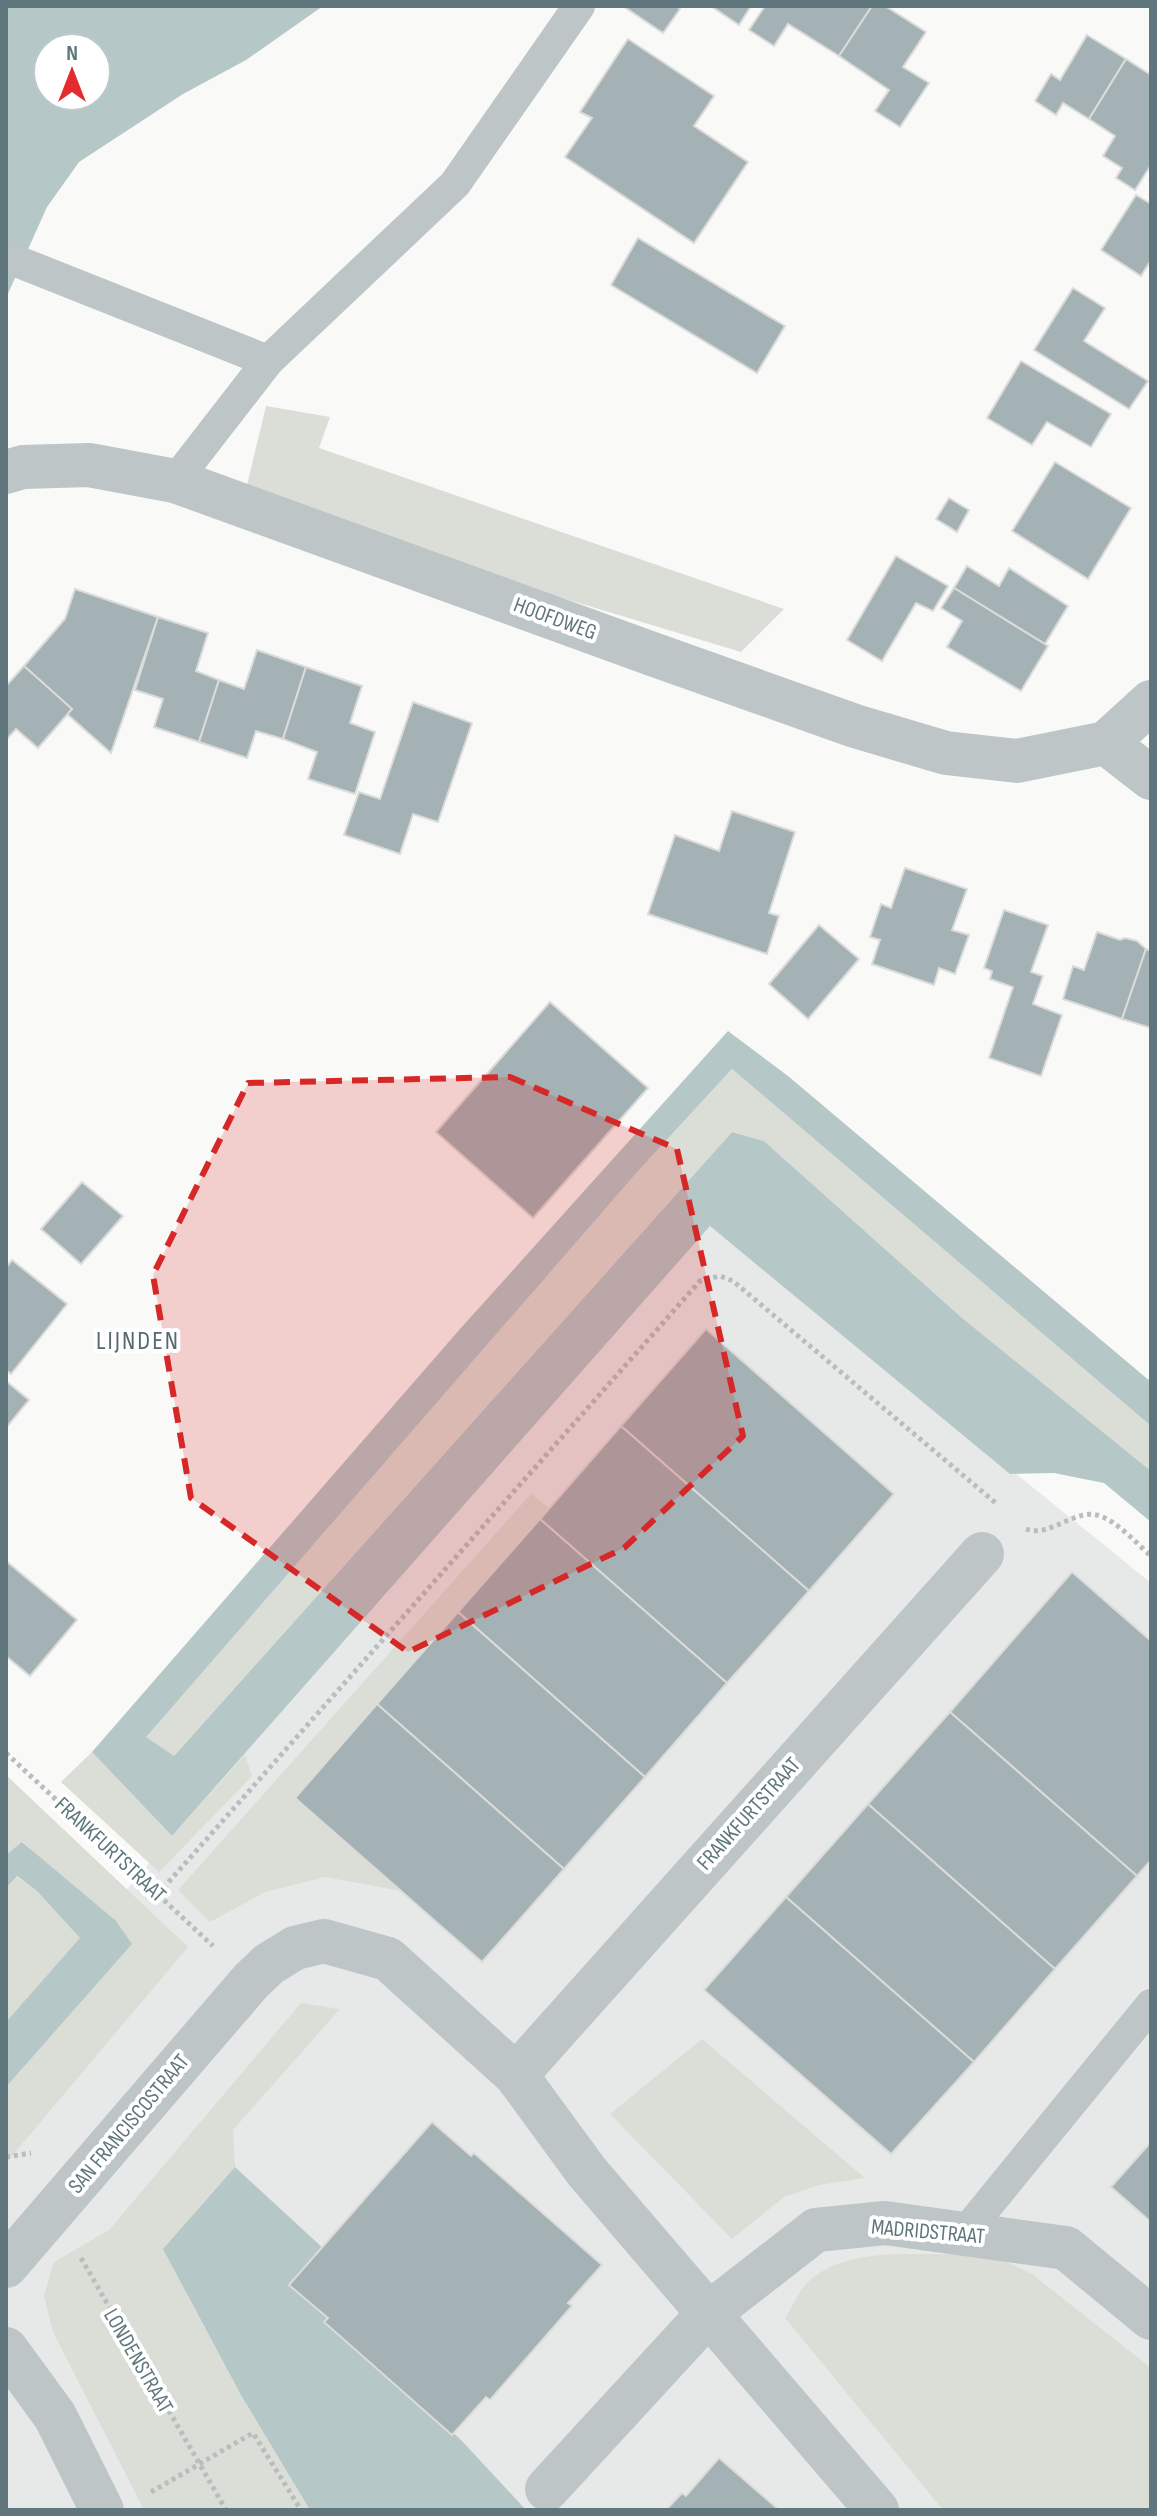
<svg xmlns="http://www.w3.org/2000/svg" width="1157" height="2516" font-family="'Sofia Sans Condensed',sans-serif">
	<rect width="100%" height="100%" fill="#f9f9f7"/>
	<path fill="#e7e9e8" d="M 710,1226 L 1151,1583 L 1151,2510 L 6,2510 L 6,2032 L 172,1836 Z"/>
	<g fill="#dbded6">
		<path d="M 266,406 L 330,417 L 319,448 L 784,609 L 741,652 L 559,597 L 247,485 Z"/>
		<path d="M 732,1069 L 1151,1426 L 1151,1471 L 961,1317 L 764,1141 L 732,1132 L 173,1757 L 145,1737 L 639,1170 Z"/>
		<path d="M 531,1494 L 549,1508 L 295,1797 L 401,1891 L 325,1877 L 265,1892 L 210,1922 L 178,1890 Z"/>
		<path d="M 92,1752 L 172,1836 L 245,1755 L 252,1776 L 159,1872 L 61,1782 Z"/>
		<path d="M 6,1775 L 188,1947 L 6,2163 L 6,2087 L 132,1944 L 23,1842 L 6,1855 Z"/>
		<path d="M 16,1876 L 38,1892 L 81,1938 L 6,2022 L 6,1888 Z"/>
		<path d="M 301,2003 L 340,2009 L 233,2130 L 235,2167 L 163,2249 L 241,2395 L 310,2510 L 144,2510 L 53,2332 L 44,2295 L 54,2262 L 109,2230 Z"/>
		<path d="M 702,2039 L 865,2178 L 819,2185 L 784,2197 L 732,2239 L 610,2114 Z"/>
		<path d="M 946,2254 L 999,2258 L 1032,2274 L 1151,2368 L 1151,2510 L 943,2510 L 785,2318 C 793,2306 799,2290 809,2281 C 845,2249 901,2255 946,2254 Z"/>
	</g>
	<g fill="#b5c7c7" fill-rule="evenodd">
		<path d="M 6,6 L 323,6 L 246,60 L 183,94 L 79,162 L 47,207 L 6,298 ZM 48,48 L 96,48 L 96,96 L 48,96 Z"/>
		<path d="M 728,1031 L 788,1076 L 1151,1382 L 1151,1426 L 732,1069 L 639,1170 L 146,1737 L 174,1756 L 732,1132 L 764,1141 L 961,1317 L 1151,1471 L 1151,1522 L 1104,1483 L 1054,1473 L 1010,1474 L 710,1226 L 172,1836 L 92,1752 L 460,1329 Z"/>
		<path d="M 22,1842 L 116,1921 L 132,1944 L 6,2087 L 6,2022 L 80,1938 L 38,1892 L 17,1876 L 6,1888 L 6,1855 Z"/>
		<path d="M 235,2167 L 326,2251 L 295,2285 L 461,2440 L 526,2510 L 310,2510 L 241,2395 L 163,2249 Z"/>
	</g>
	<g fill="#a4b2b5" stroke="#dbdbd9" stroke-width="2">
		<path d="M 623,6 L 676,6 L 680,9 L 663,33 Z"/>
		<path d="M 711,6 L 751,6 L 739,25 Z"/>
		<path d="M 765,6 L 872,6 L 839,56 L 788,24 L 774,46 L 749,30 Z"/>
		<path d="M 872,6 L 885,6 L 926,32 L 903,67 L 929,83 L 900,127 L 875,111 L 889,90 L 839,56 Z"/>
		<path d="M 1087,35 L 1126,59 L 1089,119 L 1063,103 L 1056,115 L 1035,101 L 1051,74 L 1060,80 Z"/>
		<path d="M 628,39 L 714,96 L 694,126 L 748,162 L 694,243 L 565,157 L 592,118 L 580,112 Z"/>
		<path d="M 1126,59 L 1151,75 L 1151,165 L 1135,190 L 1116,178 L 1122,168 L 1103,156 L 1115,136 L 1089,119 Z"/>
		<path d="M 1136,195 L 1151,204 L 1151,260 L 1141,276 L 1101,250 Z"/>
		<path d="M 638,238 L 785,326 L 757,373 L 611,285 Z"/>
		<path d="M 1073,288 L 1105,308 L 1084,341 L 1148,381 L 1129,409 L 1034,350 Z"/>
		<path d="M 1021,361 L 1111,414 L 1091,447 L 1047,422 L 1032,445 L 987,418 Z"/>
		<path d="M 1055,462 L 1131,508 L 1088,579 L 1012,531 Z"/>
		<path d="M 949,498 L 969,510 L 957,532 L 936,519 Z"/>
		<path d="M 896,556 L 948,586 L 933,611 L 916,603 L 882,661 L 847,640 Z"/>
		<path d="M 967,566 L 999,586 L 1009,568 L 1068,606 L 1045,644 L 954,588 Z"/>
		<path d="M 954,588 L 1048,646 L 1021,691 L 947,647 L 962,621 L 941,608 Z"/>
		<path d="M 75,589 L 158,617 L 111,753 L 67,714 L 72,709 L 24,666 L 65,619 Z"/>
		<path d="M 158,617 L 208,633 L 196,671 L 219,680 L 199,742 L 154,727 L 163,699 L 135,690 Z"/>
		<path d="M 257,650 L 306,667 L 283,739 L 256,731 L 247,758 L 199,742 L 219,680 L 244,689 Z"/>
		<path d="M 24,666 L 72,709 L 38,748 L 16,729 L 6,740 L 6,686 Z"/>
		<path d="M 306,667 L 362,686 L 350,723 L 375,732 L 355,794 L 308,779 L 317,752 L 283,739 Z"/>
		<path d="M 413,702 L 472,723 L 438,822 L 413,814 L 400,854 L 344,835 L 359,792 L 380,799 Z"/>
		<path d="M 732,811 L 795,832 L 769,913 L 779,916 L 767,954 L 648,914 L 675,835 L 719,851 Z"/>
		<path d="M 905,868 L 967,889 L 952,930 L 969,935 L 955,974 L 939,968 L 934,985 L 872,964 L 880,940 L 870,937 L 881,904 L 891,908 Z"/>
		<path d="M 1004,910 L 1048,925 L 1031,972 L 1043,976 L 1033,1004 L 1062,1015 L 1041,1076 L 989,1058 L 1013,987 L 990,979 L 992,971 L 984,968 Z"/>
		<path d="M 819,925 L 859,959 L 808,1019 L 769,984 Z"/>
		<path d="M 1097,932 L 1120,940 L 1125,938 L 1137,941 L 1146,949 L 1122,1019 L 1063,999 L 1073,966 L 1084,970 Z"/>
		<path d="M 1146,949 L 1151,951 L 1151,1028 L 1122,1019 Z"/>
		<path d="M 550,1002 L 648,1088 L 533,1218 L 436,1132 Z"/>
		<path d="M 82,1182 L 123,1216 L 81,1264 L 41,1229 Z"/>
		<path d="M 12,1260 L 67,1304 L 11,1374 L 6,1370 L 6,1268 Z"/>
		<path d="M 706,1329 L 894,1494 L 809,1591 L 621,1426 Z"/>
		<path d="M 6,1381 L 29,1400 L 6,1428 Z"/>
		<path d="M 621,1426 L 809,1591 L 727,1683 L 540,1519 Z"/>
		<path d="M 540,1519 L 727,1683 L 645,1777 L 458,1612 Z"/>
		<path d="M 6,1561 L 77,1620 L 30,1676 L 6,1656 Z"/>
		<path d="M 1072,1572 L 1151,1641 L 1151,1860 L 1137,1876 L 950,1712 Z"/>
		<path d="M 458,1612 L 645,1777 L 564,1869 L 377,1704 Z"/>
		<path d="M 377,1704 L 564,1869 L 482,1962 L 295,1798 Z"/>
		<path d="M 950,1712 L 1137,1876 L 1055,1969 L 868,1804 Z"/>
		<path d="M 868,1804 L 1055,1969 L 974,2062 L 786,1897 Z"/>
		<path d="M 786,1897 L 974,2062 L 891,2154 L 704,1990 Z"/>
		<path d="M 432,2122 L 471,2156 L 474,2153 L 602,2265 L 568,2303 L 572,2306 L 490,2400 L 486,2397 L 452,2435 L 324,2322 L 328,2318 L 289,2285 Z"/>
		<path d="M 1151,2142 L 1151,2222 L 1111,2187 Z"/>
		<path d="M 719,2458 L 779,2510 L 666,2510 L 682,2493 L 686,2496 Z"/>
	</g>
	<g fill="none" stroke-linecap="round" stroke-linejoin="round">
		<g stroke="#b8bebf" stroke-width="5" stroke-dasharray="4 4" stroke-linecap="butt">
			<path d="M 1026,1529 C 1051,1538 1075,1507 1100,1516 C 1118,1522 1136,1543 1151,1556"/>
			<path d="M 6,1753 L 213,1946"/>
			<path d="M 158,1894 L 700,1281 L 720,1276 L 733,1281 L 997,1504"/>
			<path d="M 6,2157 L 31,2153"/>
			<path d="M 81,2258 L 226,2510"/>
			<path d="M 151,2492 L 253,2433 L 301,2510"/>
		</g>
		<g stroke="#bdc5c7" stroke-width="32">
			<path d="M 6,257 L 268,361"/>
			<path d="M 175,481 L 268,361 L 455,184 L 579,6"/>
			<path d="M 964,2234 L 1151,2005"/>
		</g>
		<g stroke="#bdc5c7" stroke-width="44">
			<path d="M 6,472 L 23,467 L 89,465 L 175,481 L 655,655 L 855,726 L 946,753 L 1017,761 L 1106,743 L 1151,702"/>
			<path d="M 1106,743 L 1151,778"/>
			<path d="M 516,2075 L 982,1554"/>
			<path d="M 6,2266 L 251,1981 L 269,1964 L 295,1948 L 324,1941 L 388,1959 L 516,2075 L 587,2172 L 877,2510"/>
			<path d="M 6,2349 L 55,2416 L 102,2510"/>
			<path d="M 547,2489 L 708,2314 L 816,2230 L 885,2223 L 1066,2248 L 1151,2318"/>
		</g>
	</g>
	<path fill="#d62828" fill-opacity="0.2" stroke="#d62828" stroke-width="6" stroke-dasharray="16 10" stroke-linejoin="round" d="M 510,1077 L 677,1149 L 743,1436 L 624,1548 L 408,1652 L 191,1498 L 153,1275 L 248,1083 Z"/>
	<g text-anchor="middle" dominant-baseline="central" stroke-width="8" stroke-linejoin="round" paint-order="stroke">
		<g font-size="22" fill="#5f777c" stroke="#fff">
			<text transform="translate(555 619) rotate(20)">HOOFDWEG</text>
			<text transform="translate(749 1814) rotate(-48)">FRANKFURTSTRAAT</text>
			<text transform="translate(110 1850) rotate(43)">FRANKFURTSTRAAT</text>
			<text transform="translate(129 2124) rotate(-50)">SAN FRANCISCOSTRAAT</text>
			<text transform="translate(928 2232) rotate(5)">MADRIDSTRAAT</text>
			<text transform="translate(138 2361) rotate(60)">LONDENSTRAAT</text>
		</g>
		<g font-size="26" letter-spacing="2" fill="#56696d" stroke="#fff">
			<text x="138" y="1341">LIJNDEN</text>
		</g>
	</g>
	<rect width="1157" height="2516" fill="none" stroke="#5f777c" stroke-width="16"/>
	<g transform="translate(72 72)"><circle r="38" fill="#ffffff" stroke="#bfc9cb" stroke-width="2"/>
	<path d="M0-6L14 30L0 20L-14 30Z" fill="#e42c30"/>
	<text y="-12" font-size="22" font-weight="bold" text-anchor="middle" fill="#5f777c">N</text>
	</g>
</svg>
